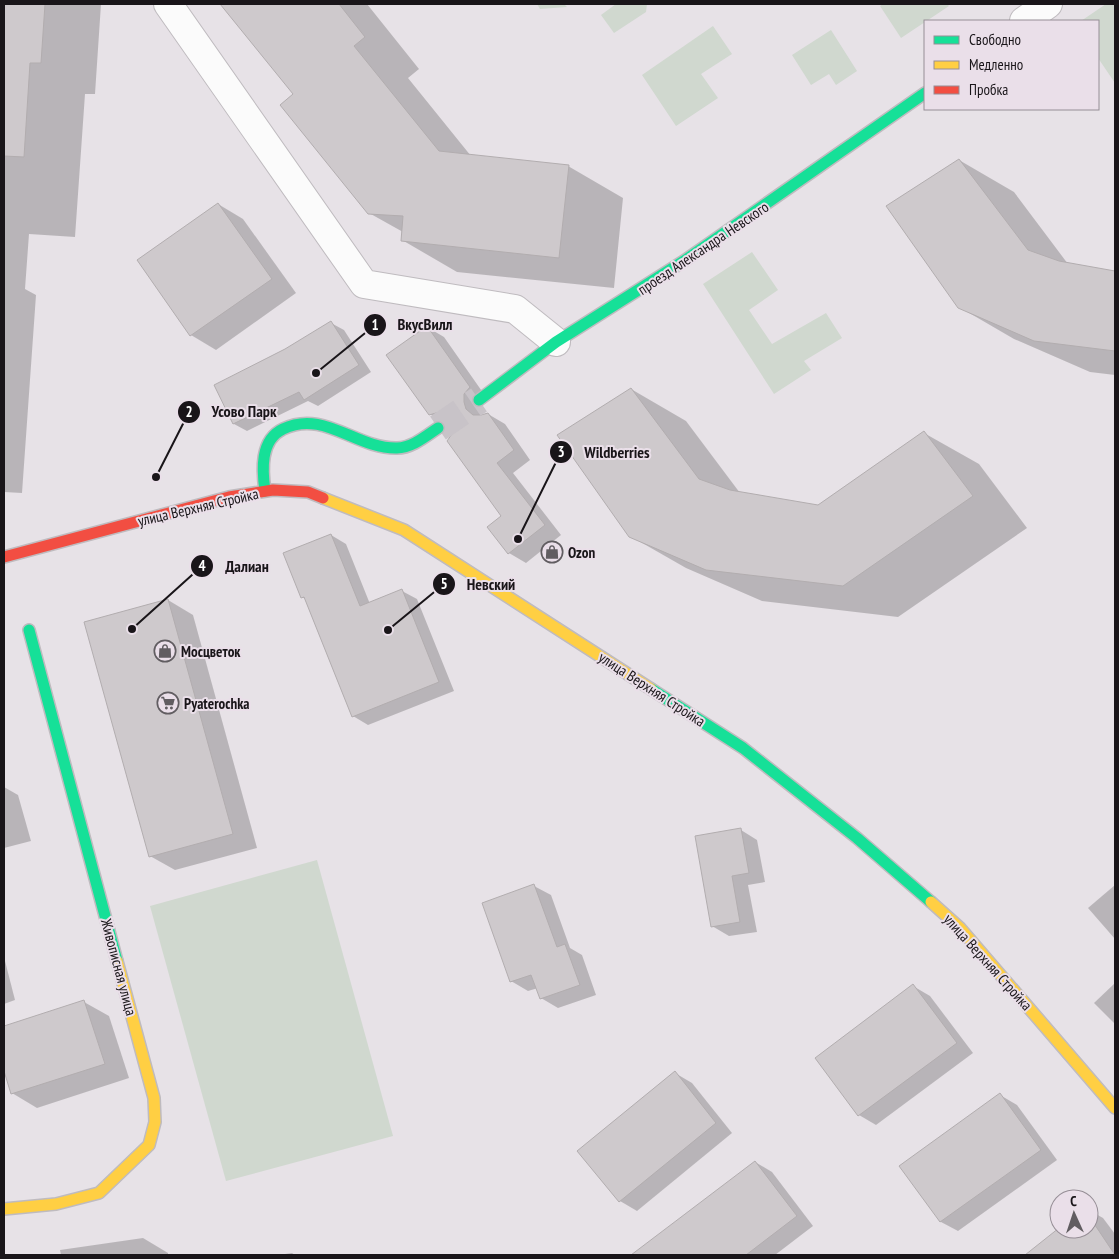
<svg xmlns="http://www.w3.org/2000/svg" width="1119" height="1259" font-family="'PT Sans Narrow',sans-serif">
	<rect width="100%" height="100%" fill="#e7e2e7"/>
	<g fill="#d0d8cf">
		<path d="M 537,4 L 564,4 L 567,7 L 540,9 Z"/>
		<path d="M 616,4 L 647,4 L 646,12 L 614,33 L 601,15 Z"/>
		<path d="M 883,4 L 947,4 L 949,6 L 901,38 L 880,6 Z"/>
		<path d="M 1106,4 L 1115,4 L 1115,83 L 1098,58 L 1098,21 L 1081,21 Z"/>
		<path d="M 713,26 L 732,54 L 701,74 L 718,98 L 676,126 L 642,75 Z"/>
		<path d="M 831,30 L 857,71 L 836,85 L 829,74 L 811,85 L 792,55 Z"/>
		<path d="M 752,252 L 778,290 L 749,310 L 772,344 L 826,313 L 842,338 L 804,361 L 811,370 L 774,394 L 703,284 Z"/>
		<path d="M 317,860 L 393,1136 L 226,1181 L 150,906 Z"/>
	</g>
	<g fill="#0003">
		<path d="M 4,4 L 101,4 L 95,94 L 85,94 L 75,237 L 29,234 L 25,289 L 36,295 L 22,493 L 4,492 Z"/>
		<path d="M 222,4 L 367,4 L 419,69 L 408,78 L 471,156 L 568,166 L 623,198 L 614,288 L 457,272 L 402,240 L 403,232 L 369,213 L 295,94 Z"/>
		<path d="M 959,160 L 1014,192 L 1068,264 L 1115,272 L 1115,375 L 1090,372 L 1014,339 L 959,307 Z"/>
		<path d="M 218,204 L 243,219 L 296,293 L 216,350 L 191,335 Z"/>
		<path d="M 331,323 L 344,330 L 371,372 L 318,406 L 308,401 L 247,431 L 234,424 L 215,386 L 286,350 Z"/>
		<path d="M 427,327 L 444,337 L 486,397 L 480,413 L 482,417 L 488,414 L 505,424 L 530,460 L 513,473 L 561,535 L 526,563 L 509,553 L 502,517 L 453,435 L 453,422 L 447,424 L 430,414 Z"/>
		<path d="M 631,389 L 686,421 L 740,493 L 819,506 L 924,433 L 979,464 L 1027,528 L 898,617 L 762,601 L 686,568 L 630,536 Z"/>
		<path d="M 331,535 L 346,544 L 370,604 L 402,591 L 417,599 L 454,691 L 368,725 L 353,716 L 307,600 L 302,597 Z"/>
		<path d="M 168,600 L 193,615 L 257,848 L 175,870 L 150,856 Z"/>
		<path d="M 4,787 L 18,795 L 31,841 L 4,848 Z"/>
		<path d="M 741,830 L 757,840 L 765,882 L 748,885 L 757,932 L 729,936 L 712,926 Z"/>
		<path d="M 1115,885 L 1115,939 L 1088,908 Z"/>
		<path d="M 534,886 L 551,895 L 570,948 L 582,955 L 596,995 L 558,1008 L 541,998 L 538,988 L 528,991 L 511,981 Z"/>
		<path d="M 4,957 L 15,1000 L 4,1004 Z"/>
		<path d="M 1115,983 L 1115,1024 L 1094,1003 Z"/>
		<path d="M 913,986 L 930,996 L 973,1053 L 876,1125 L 859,1115 Z"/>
		<path d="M 84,1002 L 109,1016 L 129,1078 L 37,1108 L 12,1093 L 4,1067 L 4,1028 Z"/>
		<path d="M 675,1073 L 692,1083 L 732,1133 L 637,1211 L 620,1201 L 579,1151 Z"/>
		<path d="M 1000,1095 L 1017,1105 L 1057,1160 L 958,1231 L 941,1222 L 901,1166 Z"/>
		<path d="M 755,1162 L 772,1172 L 813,1226 L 775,1255 L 660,1255 L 650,1242 Z"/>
		<path d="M 1089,1210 L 1103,1218 L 1115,1234 L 1115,1255 L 1027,1255 L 1060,1229 L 1089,1229 Z"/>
		<path d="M 143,1238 L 168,1253 L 168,1255 L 61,1255 L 60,1250 Z"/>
		<path d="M 292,1253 L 295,1255 L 278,1255 Z"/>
	</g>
	<g fill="#cec9cc" stroke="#b2adaf">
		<path d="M 4,4 L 45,4 L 41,63 L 30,63 L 24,157 L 4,156 Z"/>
		<path d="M 220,4 L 339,4 L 365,37 L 354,46 L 439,151 L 569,165 L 559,258 L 401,241 L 403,216 L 368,214 L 280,105 L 293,94 Z"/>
		<path d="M 959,159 L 1028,250 L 1059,261 L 1115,271 L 1115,351 L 1034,341 L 958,308 L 886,206 Z"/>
		<path d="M 218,203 L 272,279 L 190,336 L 137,260 Z"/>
		<path d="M 331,321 L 359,365 L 304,400 L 299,392 L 233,424 L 214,385 L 285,349 Z"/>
		<path d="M 427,326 L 470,387 L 464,394 L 464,402 L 466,409 L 473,415 L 481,415 L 488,413 L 514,450 L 497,463 L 545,525 L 508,554 L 487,527 L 501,516 L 447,441 L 452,434 L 453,426 L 451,420 L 444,414 L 436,413 L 429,415 L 386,355 Z"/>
		<path d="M 631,388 L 699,479 L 730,490 L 818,505 L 924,431 L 973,496 L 843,586 L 706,570 L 629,537 L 557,435 Z"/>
		<path d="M 331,534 L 360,606 L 402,589 L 439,682 L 352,717 L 304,597 L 301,598 L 283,553 Z"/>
		<path d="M 168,599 L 233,834 L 149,857 L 84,622 Z"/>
		<path d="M 741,828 L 749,873 L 732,876 L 740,922 L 711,927 L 695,836 Z"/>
		<path d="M 534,884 L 557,947 L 565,944 L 580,985 L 540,999 L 531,975 L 510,982 L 482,903 Z"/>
		<path d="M 913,984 L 957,1043 L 858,1116 L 815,1058 Z"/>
		<path d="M 84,1000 L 105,1064 L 11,1094 L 4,1071 L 4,1026 Z"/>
		<path d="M 675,1071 L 716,1123 L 619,1202 L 577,1151 Z"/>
		<path d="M 1000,1093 L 1041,1150 L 940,1222 L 899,1166 Z"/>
		<path d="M 755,1161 L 797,1216 L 746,1255 L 631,1255 Z"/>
		<path d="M 1089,1216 L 1115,1255 L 1025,1255 L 1059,1228 L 1089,1229 Z"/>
	</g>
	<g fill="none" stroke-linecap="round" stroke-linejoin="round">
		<path stroke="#c8c3c8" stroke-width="28" stroke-dasharray="28 14" stroke-linecap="butt" d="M 438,428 L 479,400"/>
		<g stroke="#bfbbbf" stroke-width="30">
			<g id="street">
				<path d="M 168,4 L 364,284 L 515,309 L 556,342"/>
				<path d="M 1024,21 L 1048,4"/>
			</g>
		</g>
		<g stroke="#bfbbbf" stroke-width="14">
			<g id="fast">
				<path d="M 479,400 L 556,342 L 684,261 L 925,93"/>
				<path d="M 265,491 C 262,470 260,440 283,429 C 324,409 356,449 397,448 C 412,448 426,436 438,428"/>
				<path d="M 29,630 L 117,961"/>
				<path d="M 651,689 L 743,748 L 857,838 L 931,902"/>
			</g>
		</g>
		<g stroke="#bfbbbf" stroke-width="14">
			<g id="slow">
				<path d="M 323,498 L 404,530 L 651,689"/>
				<path d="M 931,902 L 960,928 L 1115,1108"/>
				<path d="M 4,1209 L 56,1204 L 99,1193 L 149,1145 L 155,1122 L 154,1098 L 117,961"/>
			</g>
		</g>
		<g stroke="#bfbbbf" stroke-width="14">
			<path id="jam" d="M 4,557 L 229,497 L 273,490 L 308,492 L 323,498"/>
		</g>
		<use href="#street" stroke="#fbfbfb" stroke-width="28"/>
		<use href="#fast" stroke="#16e098" stroke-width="11"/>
		<use href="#slow" stroke="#ffcf43" stroke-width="11"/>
		<use href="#jam" stroke="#f24e42" stroke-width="11"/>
	</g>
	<defs>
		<g id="shop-ring" transform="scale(1.125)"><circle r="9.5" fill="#eadfe9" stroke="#615d61" stroke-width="1.5"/><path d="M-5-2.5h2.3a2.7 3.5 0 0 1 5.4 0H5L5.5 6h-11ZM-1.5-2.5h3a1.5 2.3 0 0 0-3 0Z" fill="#615d61"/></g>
		<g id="supermarket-ring" transform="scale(1.125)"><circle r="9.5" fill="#eadfe9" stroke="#615d61" stroke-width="1.5"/><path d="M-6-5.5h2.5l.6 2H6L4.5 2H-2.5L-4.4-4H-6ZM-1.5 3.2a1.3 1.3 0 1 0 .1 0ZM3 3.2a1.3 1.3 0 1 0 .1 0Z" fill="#615d61"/></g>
	</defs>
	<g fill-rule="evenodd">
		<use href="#shop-ring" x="552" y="552"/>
		<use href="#shop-ring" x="165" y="651"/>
		<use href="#supermarket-ring" x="168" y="703"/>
	</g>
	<g text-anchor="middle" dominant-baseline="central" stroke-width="4" stroke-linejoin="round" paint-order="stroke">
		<g font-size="15" fill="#191519" stroke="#eadfe9">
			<text transform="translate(703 248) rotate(-34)">проезд Александра Невского</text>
			<text transform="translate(198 507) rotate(-13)">улица Верхняя Стройка</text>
			<text transform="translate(652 689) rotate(33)">улица Верхняя Стройка</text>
			<text transform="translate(988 962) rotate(48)">улица Верхняя Стройка</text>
			<text transform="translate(119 967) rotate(75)">Живописная улица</text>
		</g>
		<g font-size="15" font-weight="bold" fill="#191519" stroke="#eadfe9" text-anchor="start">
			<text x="568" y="552">Ozon</text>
			<text x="181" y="651">Мосцветок</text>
			<text x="184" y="703">Pyaterochka</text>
		</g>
	</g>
	<path fill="none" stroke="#191519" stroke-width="2" d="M316 373L375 325M156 477L189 412M518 539L561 452M132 629L202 566M388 630L444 584"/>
	<g fill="#191519" stroke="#eadfe9" stroke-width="2">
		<circle cx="316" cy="373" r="5"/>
		<circle cx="156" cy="477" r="5"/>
		<circle cx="518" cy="539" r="5"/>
		<circle cx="132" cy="629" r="5"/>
		<circle cx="388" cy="630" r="5"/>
		<circle cx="375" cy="325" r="12"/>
		<circle cx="189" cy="412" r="12"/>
		<circle cx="561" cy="452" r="12"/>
		<circle cx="202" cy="566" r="12"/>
		<circle cx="444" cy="584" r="12"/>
	</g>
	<g font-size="15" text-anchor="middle" font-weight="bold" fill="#fff">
		<text x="375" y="330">1</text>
		<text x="189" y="417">2</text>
		<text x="561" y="457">3</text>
		<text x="202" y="571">4</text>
		<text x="444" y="589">5</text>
	</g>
	<g font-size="16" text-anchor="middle" font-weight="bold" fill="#191519" stroke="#eadfe9" stroke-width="4" stroke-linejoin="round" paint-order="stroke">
		<text x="425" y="330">ВкусВилл</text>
		<text x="244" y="417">Усово Парк</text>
		<text x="617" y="458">Wildberries</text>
		<text x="247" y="572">Далиан</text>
		<text x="491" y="590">Невский</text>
	</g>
	<rect width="1119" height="1259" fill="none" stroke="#191519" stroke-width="10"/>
	<rect x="924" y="20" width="175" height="90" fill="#eadfe9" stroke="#968e96"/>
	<rect x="934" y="36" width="25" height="8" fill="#16e098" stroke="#968e96"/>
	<text x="969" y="45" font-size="15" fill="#191519">Свободно</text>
	<rect x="934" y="61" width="25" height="8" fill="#ffcf43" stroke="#968e96"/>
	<text x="969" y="70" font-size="15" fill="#191519">Медленно</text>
	<rect x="934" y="86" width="25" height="8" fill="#f24e42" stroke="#968e96"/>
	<text x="969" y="95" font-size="15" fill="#191519">Пробка</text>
	<g transform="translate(1074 1214) rotate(357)"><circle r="24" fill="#eadfe9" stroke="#968e96"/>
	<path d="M0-4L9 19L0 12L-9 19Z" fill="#615d61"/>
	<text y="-8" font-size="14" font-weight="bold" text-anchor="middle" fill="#191519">С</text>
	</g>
</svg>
